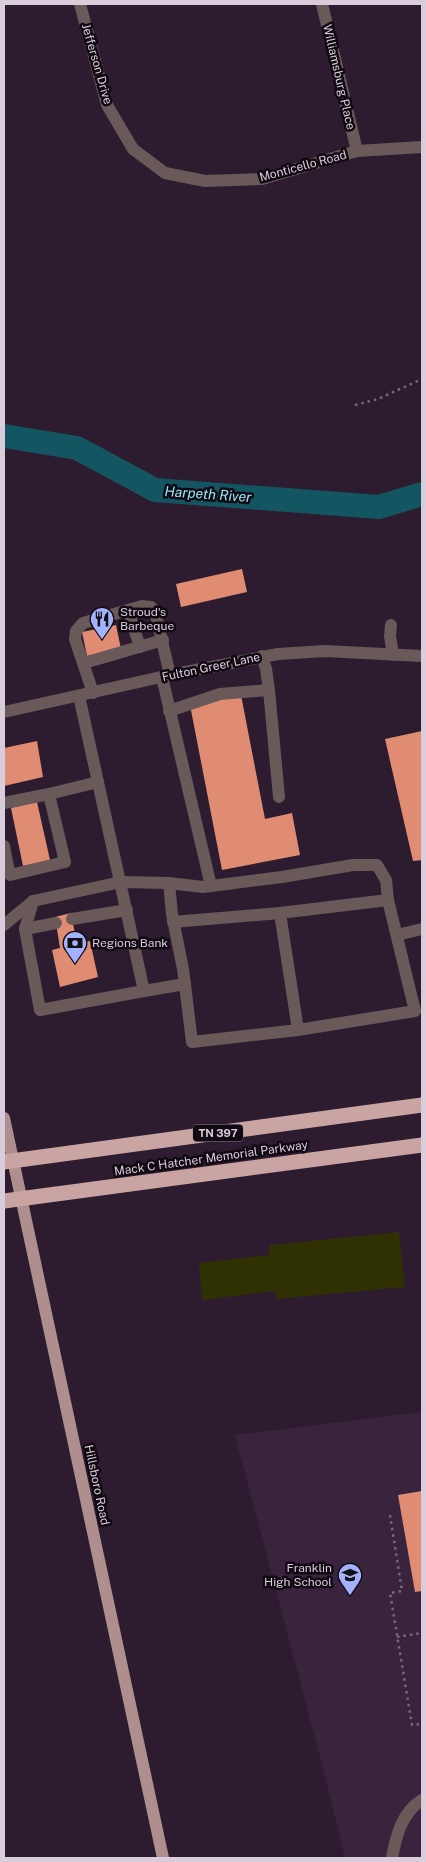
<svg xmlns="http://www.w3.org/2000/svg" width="426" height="1862" font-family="'Public Sans',sans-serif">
	<rect width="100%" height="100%" fill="#2d1c30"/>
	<path fill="#39233d" d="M 422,1412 L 422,1858 L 345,1858 L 320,1757 L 235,1435 Z"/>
	<path fill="#2f3103" d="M 399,1232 L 405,1287 L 276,1299 L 275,1291 L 202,1300 L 199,1263 L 269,1255 L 270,1245 Z"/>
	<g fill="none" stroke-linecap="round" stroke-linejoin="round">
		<path stroke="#135561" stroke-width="24" d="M 4,436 L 77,448 L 155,490 L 379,507 L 422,494"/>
	</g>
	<g fill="#e08c73">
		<path d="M 242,569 L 247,592 L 181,607 L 176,584 Z"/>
		<path d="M 116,625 L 121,649 L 87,656 L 82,632 Z"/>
		<path d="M 241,695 L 265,819 L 292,813 L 300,855 L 222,870 L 190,705 Z"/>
		<path d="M 422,731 L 422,860 L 413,861 L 385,739 Z"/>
		<path d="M 37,741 L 43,777 L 4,786 L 4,748 Z"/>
		<path d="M 37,802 L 50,860 L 23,866 L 11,808 Z"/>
		<path d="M 71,913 L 77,944 L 90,941 L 98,977 L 60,987 L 52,950 L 60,948 L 55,917 Z"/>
		<path d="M 422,1491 L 422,1591 L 415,1592 L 398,1495 Z"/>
	</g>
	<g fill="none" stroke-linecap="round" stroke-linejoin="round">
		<g stroke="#78697a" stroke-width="2.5" stroke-dasharray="2.5 4" stroke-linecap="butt">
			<path d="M 355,405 L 378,399 L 422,379"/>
			<path d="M 390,1515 L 402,1591 L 390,1593 L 412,1725 L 422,1724"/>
			<path d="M 397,1637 L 422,1633"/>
		</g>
		<g stroke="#695958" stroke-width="12">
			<path d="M 80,4 L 107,105 L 133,149 L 165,173 L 205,181 L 262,179 L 357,151 L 422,147"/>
			<path d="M 322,4 L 357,151"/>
			<path d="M 128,610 L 140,647"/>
			<path d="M 391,625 L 390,636 L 393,655"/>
			<path d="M 262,656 L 266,669 L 269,690 L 279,797"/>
			<path d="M 84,663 L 163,640"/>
			<path d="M 162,677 L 211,886"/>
			<path d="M 93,693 L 75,639 L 76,631 L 83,623 L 142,606 L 151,607 L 155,611 L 170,675"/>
			<path d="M 169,711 L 220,694 L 269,690"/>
			<path d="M 4,712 L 170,675 L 278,654 L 325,651 L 422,656"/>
			<path d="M 4,803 L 49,794"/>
			<path d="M 4,846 L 7,862"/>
			<path d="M 4,862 L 7,862 L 10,875 L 65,862 L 49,794 L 98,782"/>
			<path d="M 33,901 L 25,929 L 40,1010 L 144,991 L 79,696"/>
			<path d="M 72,919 L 127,910"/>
			<path d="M 173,922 L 280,913"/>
			<path d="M 4,925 L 33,901 L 121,882 L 169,883 L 203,887 L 282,877 L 353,865 L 377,865 L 386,880 L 388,900 L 280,913 L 298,1030 L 192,1042 L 183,969 L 172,914 L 169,883"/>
			<path d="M 25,929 L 56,923"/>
			<path d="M 397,935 L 422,929"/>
			<path d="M 144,991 L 185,984"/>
			<path d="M 298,1030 L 415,1011 L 388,900"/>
			<path d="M 392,1858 C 396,1836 402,1812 422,1800"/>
		</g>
		<path stroke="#ae8f8d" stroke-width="12" d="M 4,1118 L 163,1858"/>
		<g stroke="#caa4a2" stroke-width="15">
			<path d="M 4,1162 L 422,1105"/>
			<path d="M 4,1201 L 422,1145"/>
		</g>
	</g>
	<defs>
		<g id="restaurant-pin" transform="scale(1.25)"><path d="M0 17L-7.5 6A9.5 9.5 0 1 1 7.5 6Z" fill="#a2b2fd" stroke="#110912"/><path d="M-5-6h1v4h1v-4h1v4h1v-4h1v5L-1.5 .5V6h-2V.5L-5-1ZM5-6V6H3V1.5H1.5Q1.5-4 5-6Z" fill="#111"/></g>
		<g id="bank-pin" transform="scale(1.25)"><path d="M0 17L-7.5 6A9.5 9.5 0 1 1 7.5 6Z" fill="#a2b2fd" stroke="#110912"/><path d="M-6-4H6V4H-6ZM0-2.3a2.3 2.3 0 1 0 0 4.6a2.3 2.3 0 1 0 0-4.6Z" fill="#111"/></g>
		<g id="school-pin" transform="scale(1.25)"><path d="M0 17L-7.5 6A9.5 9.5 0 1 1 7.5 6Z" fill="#a2b2fd" stroke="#110912"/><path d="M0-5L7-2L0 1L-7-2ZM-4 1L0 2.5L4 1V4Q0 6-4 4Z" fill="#111"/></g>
	</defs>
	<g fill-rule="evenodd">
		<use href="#restaurant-pin" x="102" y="619"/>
		<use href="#bank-pin" x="75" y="943"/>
		<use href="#school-pin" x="350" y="1575"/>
	</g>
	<g text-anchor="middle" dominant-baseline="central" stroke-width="5" stroke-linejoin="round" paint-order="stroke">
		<rect fill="#110912" stroke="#9d929f" stroke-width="1" x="193" y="1124.5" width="50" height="17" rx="4"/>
		<g font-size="11" font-weight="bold" fill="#d9cddb">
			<text x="218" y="1133">TN 397</text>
		</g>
		<g font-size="12" fill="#d9cddb" stroke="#110912">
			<text transform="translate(97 64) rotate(74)">Jefferson Drive</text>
			<text transform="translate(339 77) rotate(77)">Williamsburg Place</text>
			<text transform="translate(303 166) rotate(-15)">Monticello Road</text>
			<text transform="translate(211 667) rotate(-12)">Fulton Greer Lane</text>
			<text transform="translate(211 1158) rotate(-8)">Mack C Hatcher Memorial Parkway</text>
			<text transform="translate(97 1485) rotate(78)">Hillsboro Road</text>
		</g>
		<g font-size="12" fill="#d9cddb" stroke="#110912" text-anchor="start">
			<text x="120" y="612">Stroud's<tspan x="120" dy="14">Barbeque</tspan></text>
			<text x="92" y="943">Regions Bank</text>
			<text x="332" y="1568" text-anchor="end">Franklin<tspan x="332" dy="14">High School</tspan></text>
		</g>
		<g font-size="14" font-style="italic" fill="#96e8fa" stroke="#110912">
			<text transform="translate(208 494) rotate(4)">Harpeth River</text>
		</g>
	</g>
	<rect width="426" height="1862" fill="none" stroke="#d9cddb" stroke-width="10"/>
</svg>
